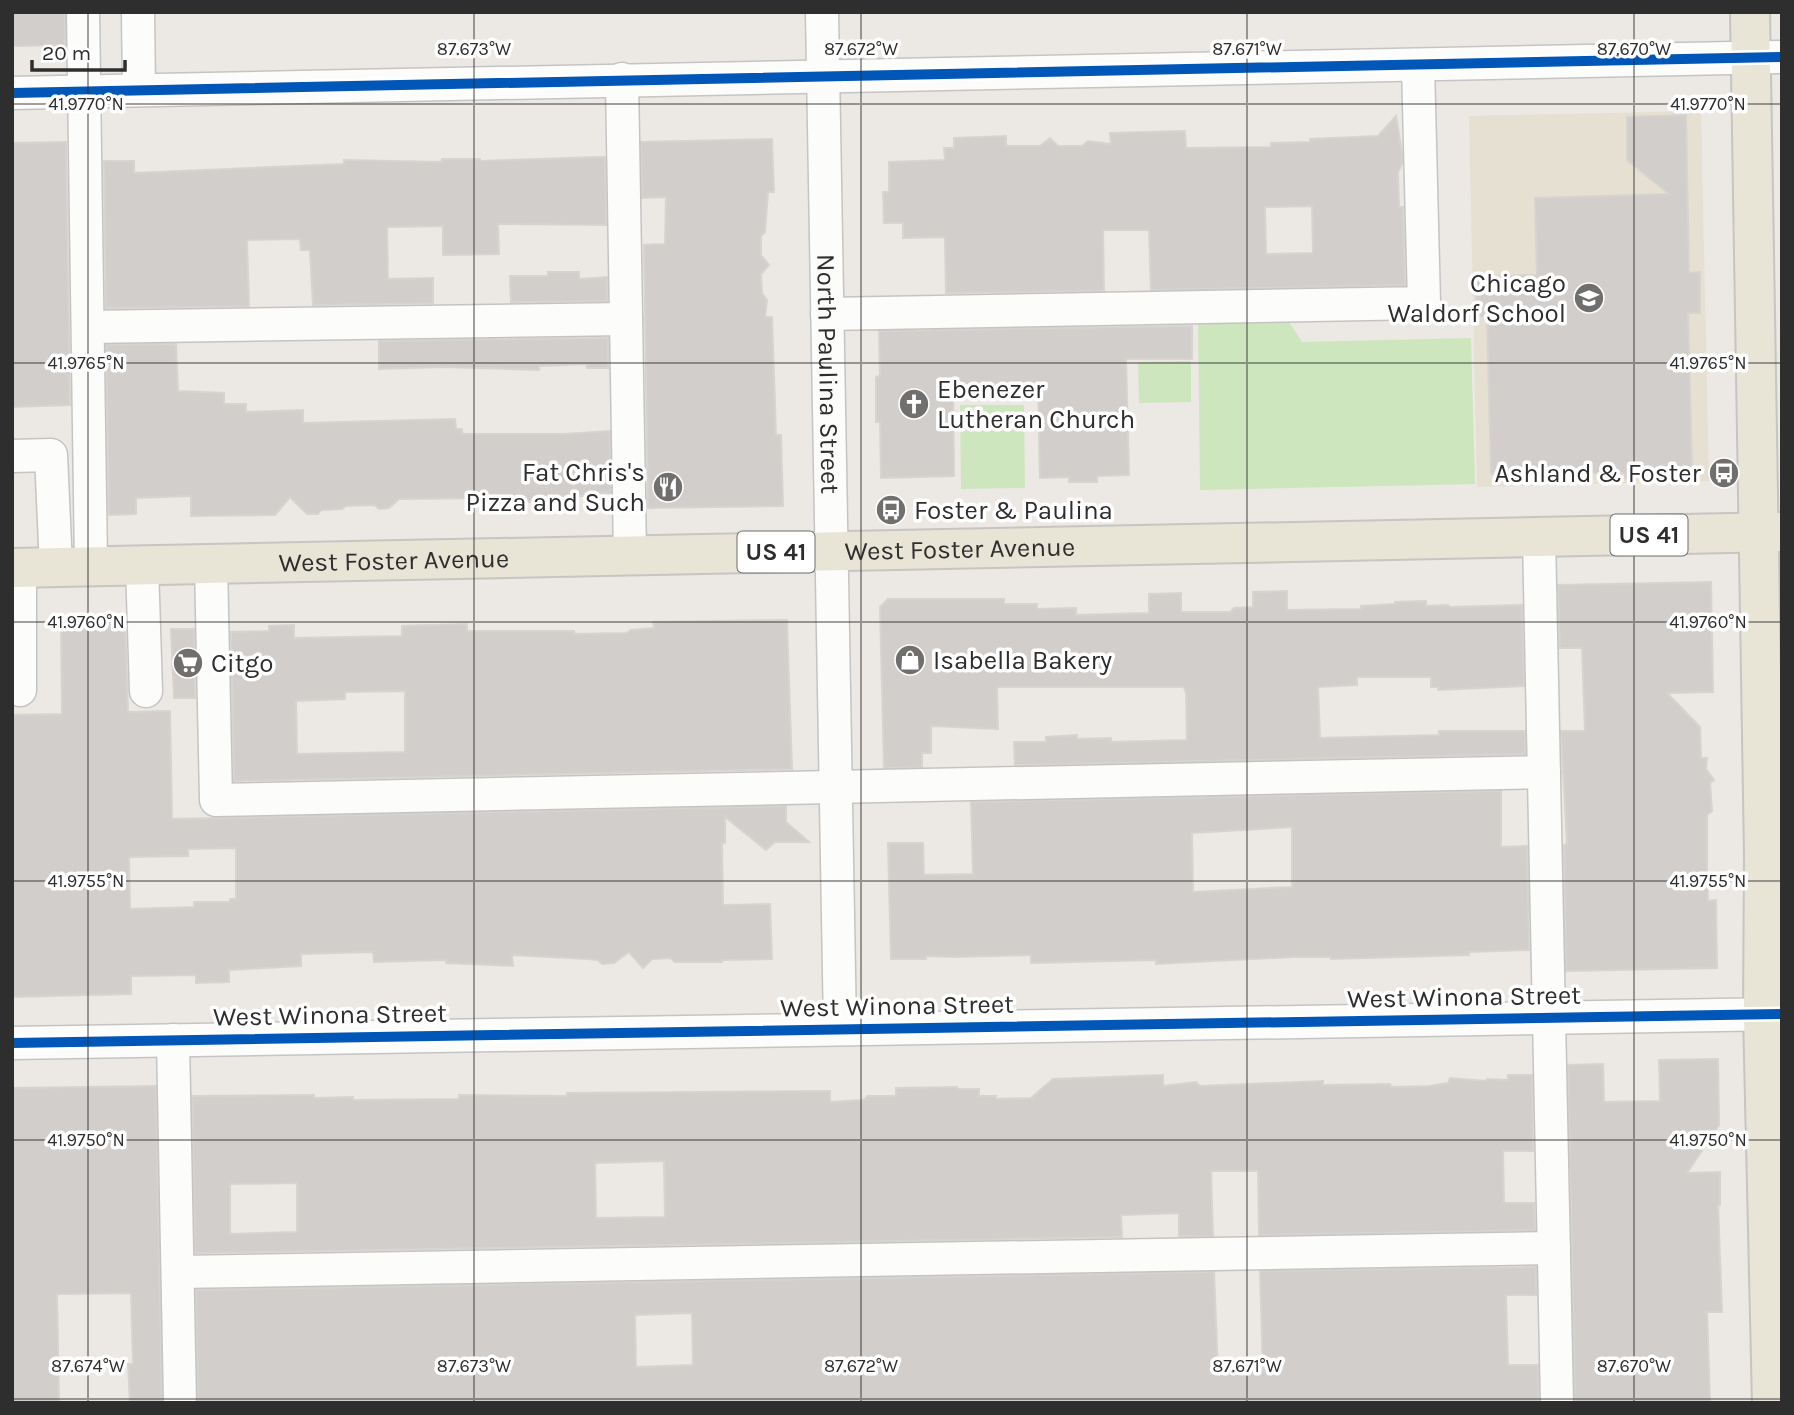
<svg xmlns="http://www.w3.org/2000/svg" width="1794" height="1415" font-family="Karla,sans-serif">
	<rect width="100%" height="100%" fill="#ece8e4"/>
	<path fill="#e6e0d3" d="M 1701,111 L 1709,481 L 1477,487 L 1469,116 Z"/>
	<g fill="#cee6be">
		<path d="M 1289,322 L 1302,342 L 1471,338 L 1475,484 L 1200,490 L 1198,324 Z"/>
		<path d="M 1191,361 L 1191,402 L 1139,403 L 1138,362 Z"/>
		<path d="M 960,405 L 1024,405 L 1025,488 L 961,489 Z"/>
	</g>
	<g fill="#d1cecb" stroke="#d7d4d0" stroke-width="2" fill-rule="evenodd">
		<path d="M 12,12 L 65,12 L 65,45 L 12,46 Z"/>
		<path d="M 1686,115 L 1689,273 L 1700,272 L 1700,313 L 1688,313 L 1692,469 L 1652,471 L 1653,478 L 1625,478 L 1625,473 L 1559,473 L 1559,480 L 1530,480 L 1530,473 L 1491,474 L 1487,317 L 1477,316 L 1476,276 L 1537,275 L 1535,198 L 1669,194 L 1627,160 L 1627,117 Z"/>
		<path d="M 1396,116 L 1402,153 L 1402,164 L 1398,172 L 1399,207 L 1403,207 L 1405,285 L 1151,290 L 1149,230 L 1103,230 L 1104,291 L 946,293 L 945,237 L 903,238 L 903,223 L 884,223 L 883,192 L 889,192 L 889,162 L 945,160 L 944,148 L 954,148 L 954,138 L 1006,136 L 1006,146 L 1040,146 L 1050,138 L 1058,146 L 1082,146 L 1088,141 L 1111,144 L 1110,133 L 1185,131 L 1186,148 L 1271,147 L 1271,143 L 1310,142 L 1310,139 L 1378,136 ZM 1312,206 L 1313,253 L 1266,254 L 1265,207 Z"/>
		<path d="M 772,139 L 774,192 L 768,192 L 765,232 L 761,236 L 761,255 L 769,265 L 761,274 L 762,293 L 767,300 L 765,317 L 772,317 L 776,435 L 781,435 L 783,506 L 648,508 L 644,245 L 665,244 L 666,197 L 642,198 L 641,142 Z"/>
		<path d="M 66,142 L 70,405 L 12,407 L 12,143 Z"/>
		<path d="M 600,157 L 605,157 L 606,225 L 498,224 L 499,254 L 443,255 L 443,226 L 387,227 L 388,279 L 433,278 L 433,303 L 313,305 L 310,250 L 301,250 L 300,239 L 247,240 L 249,306 L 106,308 L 104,161 L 134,161 L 134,173 L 344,164 L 344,160 L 442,162 L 442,159 L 480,159 L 480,161 Z"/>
		<path d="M 548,272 L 579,272 L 579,279 L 607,277 L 607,301 L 511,302 L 510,276 L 548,276 Z"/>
		<path d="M 1192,326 L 1192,359 L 1126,359 L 1129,475 L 1097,476 L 1097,482 L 1069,482 L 1069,477 L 1040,478 L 1038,386 L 953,388 L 954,476 L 881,478 L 880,422 L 876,422 L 876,377 L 880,376 L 879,331 Z"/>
		<path d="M 608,338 L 608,368 L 587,368 L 587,364 L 539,366 L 539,370 L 444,367 L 379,369 L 379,341 Z"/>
		<path d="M 176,344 L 178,391 L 224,393 L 224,404 L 246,404 L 246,412 L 303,410 L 303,423 L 455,419 L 456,429 L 462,429 L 462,434 L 564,434 L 610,431 L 611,493 L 585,493 L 585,496 L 548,496 L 548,502 L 516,502 L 516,499 L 480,500 L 480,498 L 399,499 L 389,508 L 379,509 L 375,505 L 346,506 L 342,509 L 321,510 L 318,514 L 307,514 L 290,497 L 275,515 L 191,516 L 191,496 L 136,498 L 136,514 L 109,515 L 106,345 Z"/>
		<path d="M 1711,582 L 1713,692 L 1667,693 L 1700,727 L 1701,758 L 1707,758 L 1706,769 L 1714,780 L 1710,783 L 1712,811 L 1707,815 L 1707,865 L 1708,901 L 1716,900 L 1717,968 L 1566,971 L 1564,845 L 1567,844 L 1561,731 L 1585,731 L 1582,648 L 1560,648 L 1558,585 Z"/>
		<path d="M 1287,591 L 1287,610 L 1361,609 L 1361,606 L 1395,604 L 1395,602 L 1426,601 L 1426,606 L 1448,605 L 1450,607 L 1522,605 L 1524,686 L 1438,690 L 1438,687 L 1431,687 L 1431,677 L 1357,677 L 1357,685 L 1318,687 L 1320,738 L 1439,735 L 1439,731 L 1525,731 L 1525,754 L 1015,765 L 1014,742 L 1046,742 L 1046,737 L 1077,735 L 1077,739 L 1111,738 L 1111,742 L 1187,740 L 1186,693 L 1184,687 L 997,687 L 998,729 L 931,726 L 931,753 L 922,753 L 922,767 L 884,768 L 880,607 L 888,599 L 1004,599 L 1004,604 L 1037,604 L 1037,609 L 1076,608 L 1076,615 L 1149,613 L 1149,594 L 1181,593 L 1181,612 L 1230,612 L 1234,608 L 1253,607 L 1253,592 Z"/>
		<path d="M 787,620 L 792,769 L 234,781 L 231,632 L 269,631 L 269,626 L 294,625 L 294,638 L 402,636 L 402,626 L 467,624 L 467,631 L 574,631 L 574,634 L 627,633 L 631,630 L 654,628 L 653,622 ZM 405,691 L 405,752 L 297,754 L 296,701 L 345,699 L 345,692 Z"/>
		<path d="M 125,622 L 128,712 L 170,711 L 172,819 L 786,806 L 786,822 L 809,842 L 775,842 L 766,850 L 725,817 L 725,843 L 722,843 L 723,905 L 770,904 L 772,959 L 722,960 L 722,962 L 675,962 L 670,958 L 652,959 L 643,968 L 629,952 L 614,963 L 602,964 L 598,960 L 588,959 L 512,955 L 513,966 L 446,963 L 446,960 L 374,962 L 373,952 L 301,954 L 301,966 L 229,970 L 229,982 L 196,983 L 196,975 L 131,976 L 131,994 L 12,997 L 12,715 L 62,714 L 61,623 ZM 236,848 L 236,899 L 230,899 L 230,902 L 194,902 L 194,907 L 130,909 L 129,857 L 188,856 L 188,849 Z"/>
		<path d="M 171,629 L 194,629 L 195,698 L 174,698 Z"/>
		<path d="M 1501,791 L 1501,847 L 1527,846 L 1529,950 L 1469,952 L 1469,955 L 1331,959 L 1331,957 L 1294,957 L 1156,964 L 1156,960 L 1031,963 L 1031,955 L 956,957 L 926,956 L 926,959 L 891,959 L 888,843 L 923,843 L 924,875 L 973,874 L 971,802 ZM 1292,827 L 1292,887 L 1193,892 L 1192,833 Z"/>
		<path d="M 1718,1059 L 1719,1125 L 1687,1173 L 1720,1172 L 1720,1205 L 1718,1205 L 1722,1312 L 1707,1312 L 1710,1403 L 1575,1403 L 1568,1065 L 1603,1064 L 1604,1102 L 1660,1101 L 1659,1060 Z"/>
		<path d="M 1163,1075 L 1163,1086 L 1196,1082 L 1200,1086 L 1323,1081 L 1323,1085 L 1390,1084 L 1391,1087 L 1430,1086 L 1448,1083 L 1450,1078 L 1486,1081 L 1487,1079 L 1508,1080 L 1508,1075 L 1532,1075 L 1533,1151 L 1503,1151 L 1504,1203 L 1534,1203 L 1535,1230 L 1259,1235 L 1258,1171 L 1211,1171 L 1213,1236 L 1179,1236 L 1179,1213 L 1121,1215 L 1122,1237 L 195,1253 L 192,1096 L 314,1095 L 314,1098 L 353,1097 L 353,1100 L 459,1099 L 459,1095 L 567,1096 L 567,1093 L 830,1091 L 830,1102 L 863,1100 L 868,1096 L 896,1096 L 896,1088 L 957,1087 L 957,1089 L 979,1089 L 979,1096 L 996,1096 L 996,1099 L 1031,1098 L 1053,1079 ZM 664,1161 L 665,1217 L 596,1218 L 595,1163 ZM 297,1183 L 297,1232 L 230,1234 L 230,1184 Z"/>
		<path d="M 156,1086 L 162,1403 L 130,1403 L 128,1364 L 133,1364 L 131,1293 L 57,1294 L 59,1403 L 12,1403 L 12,1088 Z"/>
		<path d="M 1536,1267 L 1536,1295 L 1506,1295 L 1508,1365 L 1538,1365 L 1539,1403 L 198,1403 L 196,1290 L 1214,1272 L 1218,1372 L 1263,1371 L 1260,1271 ZM 692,1313 L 693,1365 L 636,1367 L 635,1315 Z"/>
	</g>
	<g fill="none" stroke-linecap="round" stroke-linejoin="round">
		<g stroke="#c5c4c5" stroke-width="35">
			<g id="minor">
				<path d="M 83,12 L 91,566"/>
				<path d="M 138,12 L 139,90"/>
				<path id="s1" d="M 822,12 L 840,1029"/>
				<path d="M 622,79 L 630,555"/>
				<path d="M 12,93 L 1782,57"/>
				<path d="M 827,314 L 1424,303 L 1418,65"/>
				<path d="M 88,327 L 626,319"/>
				<path d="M 12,456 L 51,455 L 56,567"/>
				<path d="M 1539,537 L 1557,1403"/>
				<path d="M 211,564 L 216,800 L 1544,772"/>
				<path d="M 142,565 L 146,691"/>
				<path d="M 20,690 L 20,567"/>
				<path d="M 173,1040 L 180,1403"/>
				<path d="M 12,1043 L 1782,1014"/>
				<path d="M 178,1272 L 1554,1248"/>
			</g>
		</g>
		<g stroke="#c6c5c4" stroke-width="42">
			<g id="major">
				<path d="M 1750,12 L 1764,856 L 1763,1014 L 1772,1403"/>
				<path id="s2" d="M 12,568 L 1782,532"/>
			</g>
		</g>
		<use href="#minor" stroke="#fcfcfb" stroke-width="32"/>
		<use href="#major" stroke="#e8e4d6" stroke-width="38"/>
		<g stroke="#fff" stroke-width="15">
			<g id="cycleway">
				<path d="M 12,93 L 1782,57"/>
				<path d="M 12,1043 L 1782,1014"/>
			</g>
		</g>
		<use href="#cycleway" stroke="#0057b8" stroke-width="10"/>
	</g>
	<path fill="none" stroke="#2e2e2e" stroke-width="2" stroke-opacity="0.45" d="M 88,12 L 88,1403M 474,12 L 474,1403M 861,12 L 861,1403M 1247,12 L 1247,1403M 1634,12 L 1634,1403M 12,104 L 1782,104M 12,363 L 1782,363M 12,622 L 1782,622M 12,881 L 1782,881M 12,1140 L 1782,1140M 12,1399 L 1782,1399"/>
	<defs>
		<g id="school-disc" transform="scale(1.575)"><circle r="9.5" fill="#706f6e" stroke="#fff"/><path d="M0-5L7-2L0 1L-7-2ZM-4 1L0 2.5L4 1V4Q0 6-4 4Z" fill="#fff"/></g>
		<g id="church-disc" transform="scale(1.575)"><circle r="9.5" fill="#706f6e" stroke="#fff"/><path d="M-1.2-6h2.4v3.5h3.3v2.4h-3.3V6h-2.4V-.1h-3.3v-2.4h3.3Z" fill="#fff"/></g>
		<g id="bus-disc" transform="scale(1.575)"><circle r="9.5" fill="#706f6e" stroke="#fff"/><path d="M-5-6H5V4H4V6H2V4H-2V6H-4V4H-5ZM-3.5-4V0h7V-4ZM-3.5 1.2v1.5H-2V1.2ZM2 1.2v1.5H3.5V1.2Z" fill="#fff"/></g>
		<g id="restaurant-disc" transform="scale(1.575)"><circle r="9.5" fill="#706f6e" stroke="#fff"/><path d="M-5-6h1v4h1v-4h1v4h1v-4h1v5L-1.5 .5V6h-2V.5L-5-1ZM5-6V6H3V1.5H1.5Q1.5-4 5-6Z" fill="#fff"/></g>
		<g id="shop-disc" transform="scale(1.575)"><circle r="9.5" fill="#706f6e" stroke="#fff"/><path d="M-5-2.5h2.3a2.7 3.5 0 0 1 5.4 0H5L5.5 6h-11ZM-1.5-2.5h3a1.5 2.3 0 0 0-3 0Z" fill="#fff"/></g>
		<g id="supermarket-disc" transform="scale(1.575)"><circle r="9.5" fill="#706f6e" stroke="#fff"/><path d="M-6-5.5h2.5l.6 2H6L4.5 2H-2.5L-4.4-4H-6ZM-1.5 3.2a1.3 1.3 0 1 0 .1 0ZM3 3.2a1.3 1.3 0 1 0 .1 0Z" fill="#fff"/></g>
	</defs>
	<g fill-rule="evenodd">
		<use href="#school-disc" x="1589" y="298"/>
		<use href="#church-disc" x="914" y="404"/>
		<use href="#bus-disc" x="1724" y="473"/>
		<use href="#restaurant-disc" x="668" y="487"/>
		<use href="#bus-disc" x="891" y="510"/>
		<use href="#shop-disc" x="910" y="660"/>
		<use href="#supermarket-disc" x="188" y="663"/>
	</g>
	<g text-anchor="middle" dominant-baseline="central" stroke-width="7" stroke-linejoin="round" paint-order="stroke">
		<g fill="#fff" stroke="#6d6d6d" stroke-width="2">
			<rect x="1610.5" y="514.5" width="77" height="41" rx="5"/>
			<rect x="737.5" y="531.5" width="77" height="41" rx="5"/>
		</g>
		<g font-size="24" font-weight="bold" fill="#2e2e2e">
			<text x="1649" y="535">US 41</text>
			<text x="776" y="552">US 41</text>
		</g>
		<g font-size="26" fill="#2e2e2e" stroke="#fff" text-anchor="start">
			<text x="1566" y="283" text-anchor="end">Chicago<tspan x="1566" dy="30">Waldorf School</tspan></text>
			<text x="937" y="389">Ebenezer<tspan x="937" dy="30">Lutheran Church</tspan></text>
			<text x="645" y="472" text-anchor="end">Fat Chris's<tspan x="645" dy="30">Pizza and Such</tspan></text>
			<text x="1701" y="473" text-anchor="end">Ashland &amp; Foster</text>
			<text x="914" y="510">Foster &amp; Paulina</text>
			<text x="933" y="660">Isabella Bakery</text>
			<text x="211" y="663">Citgo</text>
		</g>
		<g font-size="26" fill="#2e2e2e" stroke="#fff">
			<text stroke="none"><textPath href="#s1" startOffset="362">North Paulina Street</textPath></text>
			<text stroke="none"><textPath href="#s2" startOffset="948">West Foster Avenue</textPath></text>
			<text stroke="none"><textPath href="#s2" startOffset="382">West Foster Avenue</textPath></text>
			<text transform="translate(1464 997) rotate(-1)">West Winona Street</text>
			<text transform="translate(897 1006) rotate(-1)">West Winona Street</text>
			<text transform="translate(330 1015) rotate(-1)">West Winona Street</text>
		</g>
	</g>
	<g font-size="18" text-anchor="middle" fill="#2e2e2e" stroke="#fff" stroke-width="7" stroke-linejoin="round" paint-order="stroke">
		<text x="474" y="55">87.673°W</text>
		<text x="861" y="55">87.672°W</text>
		<text x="1247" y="55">87.671°W</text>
		<text x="1634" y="55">87.670°W</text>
		<text x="86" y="110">41.9770°N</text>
		<text x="1708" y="110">41.9770°N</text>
		<text x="86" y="369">41.9765°N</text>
		<text x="1708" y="369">41.9765°N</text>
		<text x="86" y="628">41.9760°N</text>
		<text x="1708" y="628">41.9760°N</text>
		<text x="86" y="887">41.9755°N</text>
		<text x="1708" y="887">41.9755°N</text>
		<text x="86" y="1146">41.9750°N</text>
		<text x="1708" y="1146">41.9750°N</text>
		<text x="88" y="1372">87.674°W</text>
		<text x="474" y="1372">87.673°W</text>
		<text x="861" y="1372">87.672°W</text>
		<text x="1247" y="1372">87.671°W</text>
		<text x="1634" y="1372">87.670°W</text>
	</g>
	<rect width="1794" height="1415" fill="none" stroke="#2e2e2e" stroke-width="28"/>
	<path d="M32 60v10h93v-10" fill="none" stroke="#2e2e2e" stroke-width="3.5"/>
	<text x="42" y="60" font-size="21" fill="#2e2e2e" stroke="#ffffff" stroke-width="5" paint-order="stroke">20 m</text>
</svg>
